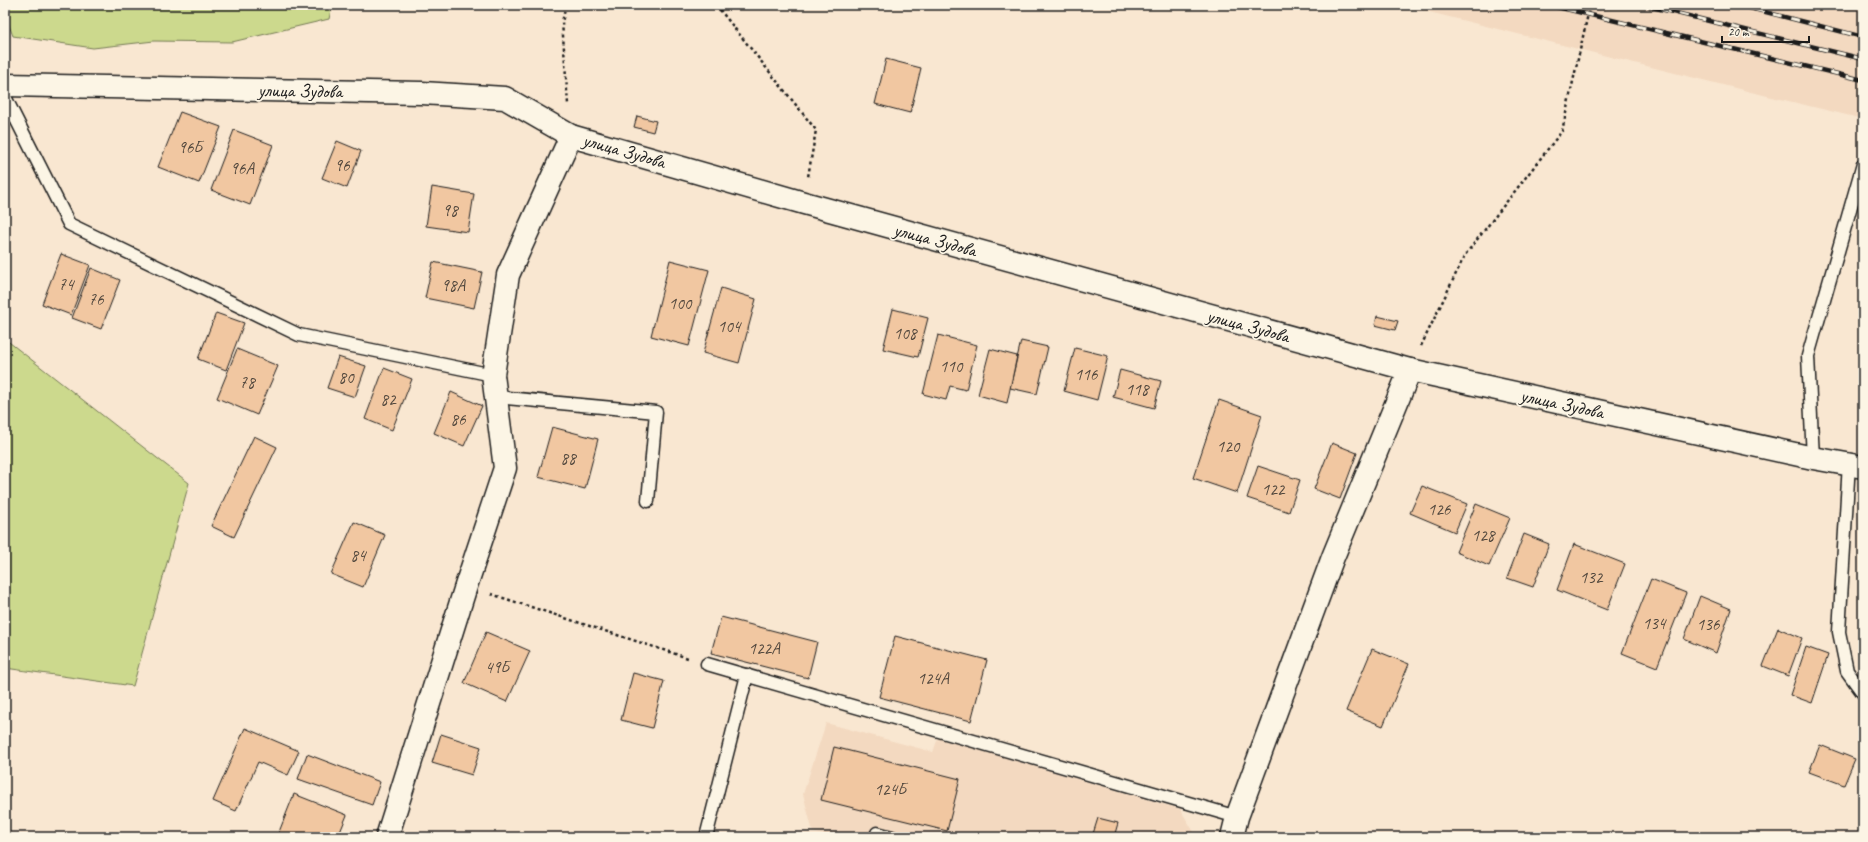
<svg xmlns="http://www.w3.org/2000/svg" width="1868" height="842" font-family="Caveat,sans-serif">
	<rect width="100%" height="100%" fill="#f9e7d1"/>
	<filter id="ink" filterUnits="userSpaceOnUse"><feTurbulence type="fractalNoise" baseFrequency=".025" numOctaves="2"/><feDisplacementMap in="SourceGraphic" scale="8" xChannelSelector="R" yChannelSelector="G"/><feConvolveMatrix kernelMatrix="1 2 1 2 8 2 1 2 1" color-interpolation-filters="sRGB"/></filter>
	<g filter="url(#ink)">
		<g fill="#f3d9c0">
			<path d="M 1401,5 L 1863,5 L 1863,119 L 1751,92 Z"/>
			<path d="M 826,723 L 933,752 L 938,738 L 1180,809 L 1197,837 L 832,837 L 813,832 L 803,794 Z"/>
		</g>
		<g fill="#ccd98d" stroke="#747a54">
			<path d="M 5,5 L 332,5 L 329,19 L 232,42 L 154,41 L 93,48 L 13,36 L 5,15 Z"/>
			<path d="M 5,339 L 189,483 L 133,686 L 5,668 Z"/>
		</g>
		<g fill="#f1c7a1" stroke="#1c1c1c">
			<path d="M 886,59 L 921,68 L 910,113 L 875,104 Z"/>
			<path d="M 180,112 L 221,127 L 199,183 L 158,167 Z"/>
			<path d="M 637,116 L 656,121 L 653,132 L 634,127 Z"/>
			<path d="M 234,130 L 273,145 L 250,205 L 211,190 Z"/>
			<path d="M 337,141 L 361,151 L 347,188 L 322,178 Z"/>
			<path d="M 432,187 L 474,194 L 468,232 L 426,226 Z"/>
			<path d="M 61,254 L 90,265 L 71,315 L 42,304 Z"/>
			<path d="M 670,260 L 709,270 L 689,346 L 651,336 Z"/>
			<path d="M 433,262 L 482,272 L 474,308 L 425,298 Z"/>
			<path d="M 91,268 L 120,280 L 101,329 L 72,318 Z"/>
			<path d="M 721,288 L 756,299 L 739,363 L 703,353 Z"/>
			<path d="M 893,309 L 928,318 L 918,357 L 883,349 Z"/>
			<path d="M 216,313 L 244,323 L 226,370 L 198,359 Z"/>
			<path d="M 1377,316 L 1398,321 L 1395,330 L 1375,325 Z"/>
			<path d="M 938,335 L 977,345 L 966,390 L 950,386 L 946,400 L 923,394 Z"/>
			<path d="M 1021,341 L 1048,347 L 1037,394 L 1010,388 Z"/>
			<path d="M 1075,348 L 1108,356 L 1097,400 L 1064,391 Z"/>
			<path d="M 237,349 L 278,366 L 257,415 L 217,398 Z"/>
			<path d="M 990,349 L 1017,356 L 1007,403 L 978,395 Z"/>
			<path d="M 338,357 L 366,366 L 355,397 L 327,388 Z"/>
			<path d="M 384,368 L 412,379 L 392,430 L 365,419 Z"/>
			<path d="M 1120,370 L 1161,381 L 1154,408 L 1113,397 Z"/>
			<path d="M 451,392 L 482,406 L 464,446 L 434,433 Z"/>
			<path d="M 1219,400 L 1262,415 L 1237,493 L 1193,478 Z"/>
			<path d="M 552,427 L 598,439 L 585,489 L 538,477 Z"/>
			<path d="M 254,436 L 277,447 L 234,537 L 211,526 Z"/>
			<path d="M 1332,443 L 1357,453 L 1340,499 L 1314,489 Z"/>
			<path d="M 1258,466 L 1300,480 L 1289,512 L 1247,498 Z"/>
			<path d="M 1422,486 L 1467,504 L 1455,532 L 1410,513 Z"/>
			<path d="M 1476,504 L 1510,518 L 1489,566 L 1456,552 Z"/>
			<path d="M 354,522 L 385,535 L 363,587 L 331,574 Z"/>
			<path d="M 1524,534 L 1549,544 L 1533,587 L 1507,578 Z"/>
			<path d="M 1574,544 L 1625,564 L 1607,610 L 1557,590 Z"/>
			<path d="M 1651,579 L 1686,593 L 1657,667 L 1622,653 Z"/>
			<path d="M 1700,596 L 1731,609 L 1716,653 L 1684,639 Z"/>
			<path d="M 721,617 L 817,642 L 808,678 L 711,653 Z"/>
			<path d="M 1778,628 L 1802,638 L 1788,676 L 1763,666 Z"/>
			<path d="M 486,632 L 530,651 L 507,702 L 464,683 Z"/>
			<path d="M 895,636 L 987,660 L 971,721 L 879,697 Z"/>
			<path d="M 1806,647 L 1828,655 L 1812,703 L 1790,695 Z"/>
			<path d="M 1372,649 L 1409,664 L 1383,726 L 1346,711 Z"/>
			<path d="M 633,673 L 664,681 L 652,728 L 621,720 Z"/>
			<path d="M 245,728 L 299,751 L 288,775 L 258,762 L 236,811 L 213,801 Z"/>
			<path d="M 441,734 L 481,747 L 472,775 L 432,763 Z"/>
			<path d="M 1820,745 L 1855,759 L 1844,785 L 1809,772 Z"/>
			<path d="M 834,747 L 960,779 L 947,831 L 821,800 Z"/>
			<path d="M 307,754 L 380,782 L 372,805 L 298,779 Z"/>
			<path d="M 294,794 L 347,815 L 338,837 L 277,837 Z"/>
			<path d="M 1098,818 L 1118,823 L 1114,837 L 1092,837 Z"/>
		</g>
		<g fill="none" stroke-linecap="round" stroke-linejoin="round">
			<g stroke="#1c1c1c" stroke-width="15">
				<g id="service">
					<path d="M 5,97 L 69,224 L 299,335 L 493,375"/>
					<path d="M 496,397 L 656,412 L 648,501"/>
					<path d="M 1813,458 L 1808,356 L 1863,164"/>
					<path d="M 1849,463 L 1839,632 L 1847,671 L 1863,693"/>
					<path d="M 707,664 L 1237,817"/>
					<path d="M 877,833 L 892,837"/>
					<path d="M 706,837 L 747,675"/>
				</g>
			</g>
			<g stroke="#1c1c1c" stroke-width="25">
				<g id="minor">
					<path d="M 5,85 L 422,93 L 505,98 L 571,136 L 804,203 L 1410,370 L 1813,458 L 1863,467"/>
					<path d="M 387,837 L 466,586 L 505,468 L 493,375 L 508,275 L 571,136"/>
					<path d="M 1232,837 L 1237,817 L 1333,557 L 1410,370"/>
				</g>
			</g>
			<g stroke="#1c1c1c" stroke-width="2.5" stroke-dasharray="3 3" stroke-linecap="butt">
				<path d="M 566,5 L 562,22 L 568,104"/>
				<path d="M 716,5 L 816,130 L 808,177"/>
				<path d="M 1421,346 L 1465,255 L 1562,131 L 1590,5"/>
				<path d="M 491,594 L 688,658"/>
			</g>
			<use href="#service" stroke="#fcf5e5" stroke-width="12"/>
			<use href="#minor" stroke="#fcf5e5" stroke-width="22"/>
			<g stroke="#1c1c1c" stroke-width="4.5">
				<g id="rail">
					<path d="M 1549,5 L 1863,80"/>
					<path d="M 1644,5 L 1863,59"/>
					<path d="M 1738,5 L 1863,37"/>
				</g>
			</g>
			<use href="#rail" stroke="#fcf5e5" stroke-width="3" stroke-dasharray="9" stroke-linecap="butt"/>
		</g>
	</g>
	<g text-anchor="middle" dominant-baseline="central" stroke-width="3.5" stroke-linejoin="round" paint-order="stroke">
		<g font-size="17" fill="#51473d">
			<text x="190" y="147">96Б</text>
			<text x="342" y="165">96</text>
			<text x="242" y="168">96А</text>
			<text x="450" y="210">98</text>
			<text x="66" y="284">74</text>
			<text x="453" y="285">98А</text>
			<text x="96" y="299">76</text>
			<text x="680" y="303">100</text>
			<text x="729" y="326">104</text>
			<text x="905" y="333">108</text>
			<text x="951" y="366">110</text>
			<text x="1086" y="374">116</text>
			<text x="346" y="377">80</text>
			<text x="247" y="382">78</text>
			<text x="1137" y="389">118</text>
			<text x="388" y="399">82</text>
			<text x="458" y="419">86</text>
			<text x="1228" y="446">120</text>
			<text x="568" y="458">88</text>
			<text x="1273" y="489">122</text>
			<text x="1439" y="509">126</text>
			<text x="1483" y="535">128</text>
			<text x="358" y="555">84</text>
			<text x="1591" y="577">132</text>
			<text x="1654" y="623">134</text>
			<text x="1708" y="624">136</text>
			<text x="764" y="648">122А</text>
			<text x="497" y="667">49Б</text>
			<text x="933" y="678">124А</text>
			<text x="890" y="789">124Б</text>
		</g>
		<g font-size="19" fill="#1c1c1c" stroke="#fcf5e5">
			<text transform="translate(300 91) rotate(1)">улица Зудова</text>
			<text transform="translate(624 151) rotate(16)">улица Зудова</text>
			<text transform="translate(935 240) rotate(15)">улица Зудова</text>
			<text transform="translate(1248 326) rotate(15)">улица Зудова</text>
			<text transform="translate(1562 404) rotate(12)">улица Зудова</text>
		</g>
	</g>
	<rect width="1868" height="842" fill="none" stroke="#fcf5e5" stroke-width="20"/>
	<rect x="10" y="10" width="1848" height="822" fill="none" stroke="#1c1c1c" stroke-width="1.5" filter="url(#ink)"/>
	<path d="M1722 36v6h87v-6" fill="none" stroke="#1c1c1c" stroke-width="2"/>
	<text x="1728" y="36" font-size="12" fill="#1c1c1c" stroke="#fcf5e5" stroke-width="3" paint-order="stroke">20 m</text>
</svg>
